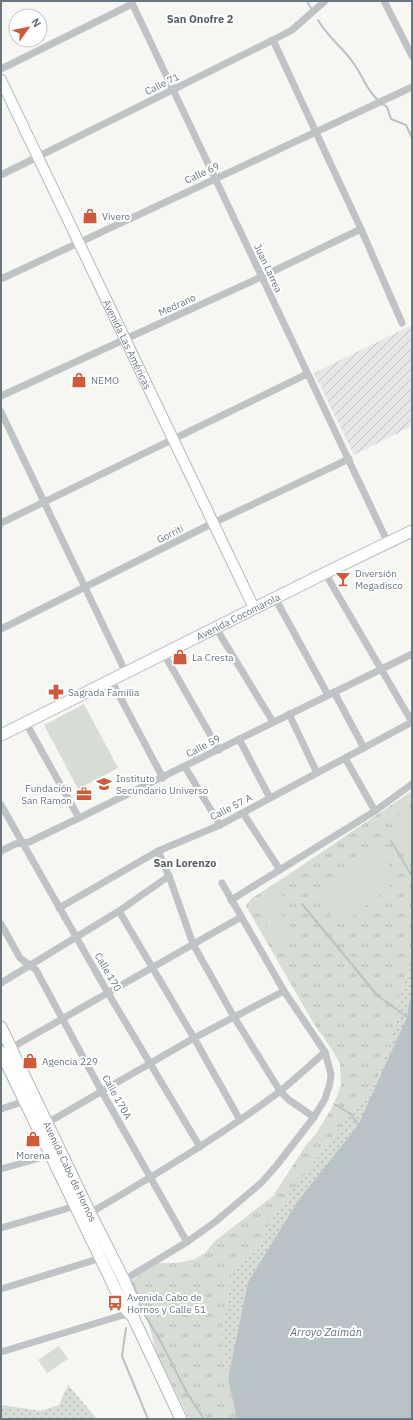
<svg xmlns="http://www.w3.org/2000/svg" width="413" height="1420" font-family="'IBM Plex Sans',sans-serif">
	<defs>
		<pattern id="industrial-furrows" width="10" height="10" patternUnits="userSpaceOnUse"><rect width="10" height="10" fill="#e6e7e6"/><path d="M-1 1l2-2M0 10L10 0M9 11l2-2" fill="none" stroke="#bec0c0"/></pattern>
		<pattern id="grass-dots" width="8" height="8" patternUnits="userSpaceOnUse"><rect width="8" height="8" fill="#d7dcd4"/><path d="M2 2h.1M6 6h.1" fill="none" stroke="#b2b7b1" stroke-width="1.8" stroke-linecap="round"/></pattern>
		<pattern id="park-tufts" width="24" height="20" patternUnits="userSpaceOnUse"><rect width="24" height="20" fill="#d7dcd4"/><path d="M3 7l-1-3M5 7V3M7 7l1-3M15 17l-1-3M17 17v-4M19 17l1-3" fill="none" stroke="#b2b7b1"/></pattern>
	</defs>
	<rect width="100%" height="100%" fill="#f6f6f3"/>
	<path fill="url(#industrial-furrows)" d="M 412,325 L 412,426 L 354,455 L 314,373 Z"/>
	<g fill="url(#grass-dots)">
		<path d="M 412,963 L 412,995 L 409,1002 L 407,1017 L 358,1125 L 297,1202 L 248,1282 L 228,1378 L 226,1371 L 226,1357 L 221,1338 L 233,1268 L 258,1250 L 277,1210 L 377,1080 L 399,1012 L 397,1003 Z"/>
		<path d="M 68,1385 L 97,1419 L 1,1419 L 1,1405 L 41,1411 L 59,1405 Z"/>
	</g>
	<path fill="url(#park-tufts)" d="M 412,791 L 412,963 L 397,1003 L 399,1012 L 377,1080 L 277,1210 L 258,1250 L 233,1268 L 221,1338 L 226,1357 L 226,1371 L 239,1419 L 189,1419 L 156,1352 L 146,1312 L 129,1282 L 158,1263 L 177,1263 L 195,1259 L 206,1252 L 215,1241 L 273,1196 L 306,1145 L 316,1134 L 334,1104 L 341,1085 L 340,1064 L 333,1051 L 314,1024 L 246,906 L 252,898 L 285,877 Z"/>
	<g fill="#d7dcd4">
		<path d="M 84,704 L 118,768 L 78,789 L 44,725 Z"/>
		<path d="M 412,807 L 412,853 L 410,854 L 389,821 Z"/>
		<path d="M 374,847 L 400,878 L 341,926 L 315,896 Z"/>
		<path d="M 278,890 L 287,903 L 263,918 L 255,905 Z"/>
		<path d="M 281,913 L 286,923 L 271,932 L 265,923 Z"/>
		<path d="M 291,926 L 297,936 L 281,946 L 275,936 Z"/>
		<path d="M 59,1346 L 68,1359 L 47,1373 L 38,1360 Z"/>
	</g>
	<path fill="#b9c2c6" d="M 412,995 L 412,1419 L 237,1419 L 228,1378 L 248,1282 L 297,1202 L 358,1125 L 407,1017 L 409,1002 Z"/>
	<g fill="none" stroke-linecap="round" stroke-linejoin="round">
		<g stroke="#b9c2c6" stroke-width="2">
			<path d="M 307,1 L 312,10"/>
			<path d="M 318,20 C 329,39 343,47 354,64 C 363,76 366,90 378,100"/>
			<path d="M 381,103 L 387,107 L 391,119 L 406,125 L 412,138"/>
			<path d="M 391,841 L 412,876"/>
			<path d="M 302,904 L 377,995 L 407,1017"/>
			<path d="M 334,1104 L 351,1114 L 358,1125"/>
			<path d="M 133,1283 L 143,1312 L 160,1340 L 186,1391 L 204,1419"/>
			<path d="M 126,1328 L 122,1356 L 148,1419"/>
		</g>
		<g stroke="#b2b7ba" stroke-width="12">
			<g id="secondary">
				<path id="s1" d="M 1,80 L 254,608"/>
			</g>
		</g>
		<g stroke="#b3b7ba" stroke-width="13">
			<g id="primary">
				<path id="s2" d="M 1,735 L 325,573 L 412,531"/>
				<path id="s3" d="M 1,1027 L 90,1213 L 124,1280 L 133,1301 L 133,1317"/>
				<path d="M 1,1052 L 124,1307 L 133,1317 L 181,1419"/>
			</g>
		</g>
		<g stroke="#bfc3c6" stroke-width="7">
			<path d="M 131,1 L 388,543"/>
			<path d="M 384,1 L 412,56"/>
			<path d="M 273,40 L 361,229 L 402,323"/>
			<path d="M 1,69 L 132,4"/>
			<path d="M 1,175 L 273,40 L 292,30 L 325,1"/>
			<path d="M 1,279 L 412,87"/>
			<path d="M 1,396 L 261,277 L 361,229"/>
			<path d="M 1,412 L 126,673"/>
			<path d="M 1,523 L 307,374"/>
			<path d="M 325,573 L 412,722"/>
			<path d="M 275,598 L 328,695"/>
			<path d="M 216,628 L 273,722"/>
			<path d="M 1,629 L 213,523 L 349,459"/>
			<path d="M 164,654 L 219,750"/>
			<path d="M 111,680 L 163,778"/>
			<path d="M 334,692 L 364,748"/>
			<path d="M 289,714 L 317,773"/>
			<path d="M 26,723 L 79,818"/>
			<path d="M 239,739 L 270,798"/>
			<path d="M 345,758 L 375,811"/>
			<path d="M 185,767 L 220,825"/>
			<path d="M 1,805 L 108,993 L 200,1147"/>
			<path d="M 243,813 L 280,870"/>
			<path d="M 1,851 L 15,844 L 29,842 L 79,818 L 412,654"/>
			<path d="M 158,851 L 169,876 L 193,944 L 234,1017 L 280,1091 L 289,1100 L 314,1117"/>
			<path d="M 231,900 L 375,811 L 412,784"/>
			<path d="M 59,908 L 158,851 L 220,825 L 412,722"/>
			<path d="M 119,911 L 194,1038 L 240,1120"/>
			<path d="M 1,924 L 20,958 L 36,970 L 102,1092 L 187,1242"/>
			<path d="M 1,983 L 119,911 L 169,876"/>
			<path d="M 11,1048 L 241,917"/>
			<path d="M 1,1109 L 25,1101 L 27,1103"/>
			<path d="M 47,1123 L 194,1038 L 284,991"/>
			<path d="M 1,1169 L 50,1155"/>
			<path d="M 90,1213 C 155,1175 219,1137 279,1092 C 295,1079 310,1065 325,1052"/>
			<path d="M 1,1228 L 79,1205"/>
			<path d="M 124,1280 L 187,1242 L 215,1222 L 261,1183 L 277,1165 L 314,1117 L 325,1099 L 330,1083 L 331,1074 L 325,1052 L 284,991 L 222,883"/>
			<path d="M 1,1289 L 101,1258"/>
			<path d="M 1,1352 L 123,1315 L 133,1316"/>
		</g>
		<use href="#secondary" stroke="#fff" stroke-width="10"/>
		<use href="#primary" stroke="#fff" stroke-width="11"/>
	</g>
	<defs>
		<g id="shop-bare" transform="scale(1.2)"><path d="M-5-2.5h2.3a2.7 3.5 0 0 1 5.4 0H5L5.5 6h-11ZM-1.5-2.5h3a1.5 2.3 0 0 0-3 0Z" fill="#cf5a39" stroke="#fff" stroke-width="2.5" paint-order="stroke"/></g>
		<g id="bar-bare" transform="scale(1.2)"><path d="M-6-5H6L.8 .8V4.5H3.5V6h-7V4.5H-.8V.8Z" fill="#cf5a39" stroke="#fff" stroke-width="2.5" paint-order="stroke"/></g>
		<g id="pharmacy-bare" transform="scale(1.2)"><path d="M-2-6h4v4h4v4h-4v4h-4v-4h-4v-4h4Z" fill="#cf5a39" stroke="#fff" stroke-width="2.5" paint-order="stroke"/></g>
		<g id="school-bare" transform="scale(1.2)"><path d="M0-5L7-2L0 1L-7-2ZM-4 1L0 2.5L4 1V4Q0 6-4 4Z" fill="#cf5a39" stroke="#fff" stroke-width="2.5" paint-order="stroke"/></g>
		<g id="office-bare" transform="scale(1.2)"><path d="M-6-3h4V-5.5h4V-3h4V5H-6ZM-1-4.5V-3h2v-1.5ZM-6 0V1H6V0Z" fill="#cf5a39" stroke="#fff" stroke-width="2.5" paint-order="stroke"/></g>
		<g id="bus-bare" transform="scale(1.2)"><path d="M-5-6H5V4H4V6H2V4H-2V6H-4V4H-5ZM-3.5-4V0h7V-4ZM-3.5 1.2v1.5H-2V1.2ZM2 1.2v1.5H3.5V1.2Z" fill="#cf5a39" stroke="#fff" stroke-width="2.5" paint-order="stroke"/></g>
	</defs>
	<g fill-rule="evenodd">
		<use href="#shop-bare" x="90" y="216"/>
		<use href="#shop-bare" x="79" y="380"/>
		<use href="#bar-bare" x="343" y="579"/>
		<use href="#shop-bare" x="180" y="657"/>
		<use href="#pharmacy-bare" x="56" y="692"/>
		<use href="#school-bare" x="104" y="784"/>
		<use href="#office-bare" x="84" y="794"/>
		<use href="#shop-bare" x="30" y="1061"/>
		<use href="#shop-bare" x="33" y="1139"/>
		<use href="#bus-bare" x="115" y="1303"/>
	</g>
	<g text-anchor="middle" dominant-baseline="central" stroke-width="4" stroke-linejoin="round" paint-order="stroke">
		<g font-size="10" fill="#687680" stroke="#fff">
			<text transform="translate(162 84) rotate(-26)">Calle 71</text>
			<text transform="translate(202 173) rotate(-25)">Calle 69</text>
			<text transform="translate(268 268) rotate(65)">Juan Larrea</text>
			<text transform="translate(177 305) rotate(-25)">Medrano</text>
			<text stroke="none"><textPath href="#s1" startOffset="293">Avenida Las Américas</textPath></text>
			<text transform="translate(170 534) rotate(-27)">Gorriti</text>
			<text stroke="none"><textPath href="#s2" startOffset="265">Avenida Cocomarola</textPath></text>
			<text transform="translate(203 746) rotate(-27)">Calle 59</text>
			<text transform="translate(231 807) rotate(-27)">Calle 57 A</text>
			<text transform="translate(108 972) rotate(60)">Calle 170</text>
			<text transform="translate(117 1097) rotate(61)">Calle 170A</text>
			<text stroke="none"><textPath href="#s3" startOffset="160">Avenida Cabo de Hornos</textPath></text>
		</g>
		<g font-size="10" fill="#687680" stroke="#fff" text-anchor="start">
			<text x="102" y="216">Vivero</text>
			<text x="91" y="380">NEMO</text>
			<text x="355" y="573">Diversión<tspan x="355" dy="12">Megadisco</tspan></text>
			<text x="192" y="657">La Cresta</text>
			<text x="68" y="692">Sagrada Familia</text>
			<text x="116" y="778">Instituto<tspan x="116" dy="12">Secundario Universo</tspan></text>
			<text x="72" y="788" text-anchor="end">Fundación<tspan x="72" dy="12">San Ramon</tspan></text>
			<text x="42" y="1061">Agencia 229</text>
			<text x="33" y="1155" text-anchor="middle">Morena</text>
			<text x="127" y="1297">Avenida Cabo de<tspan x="127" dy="12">Hornos y Calle 51</tspan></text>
		</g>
		<g font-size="11" font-weight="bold" fill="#555f66" stroke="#fff">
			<text x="200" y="19">San Onofre 2</text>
			<text x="185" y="863">San Lorenzo</text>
		</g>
		<g font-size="11" font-style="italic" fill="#63777d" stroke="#fff">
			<text x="326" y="1332">Arroyo Zaimán</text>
		</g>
	</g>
	<rect width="413" height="1420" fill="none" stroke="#687680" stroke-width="4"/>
	<g transform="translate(28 28) rotate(57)"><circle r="19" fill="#ffffff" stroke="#c3c8cc"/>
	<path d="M0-3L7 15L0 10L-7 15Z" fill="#cf5a39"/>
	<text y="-6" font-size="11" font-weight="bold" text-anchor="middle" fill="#687680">N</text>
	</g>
</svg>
